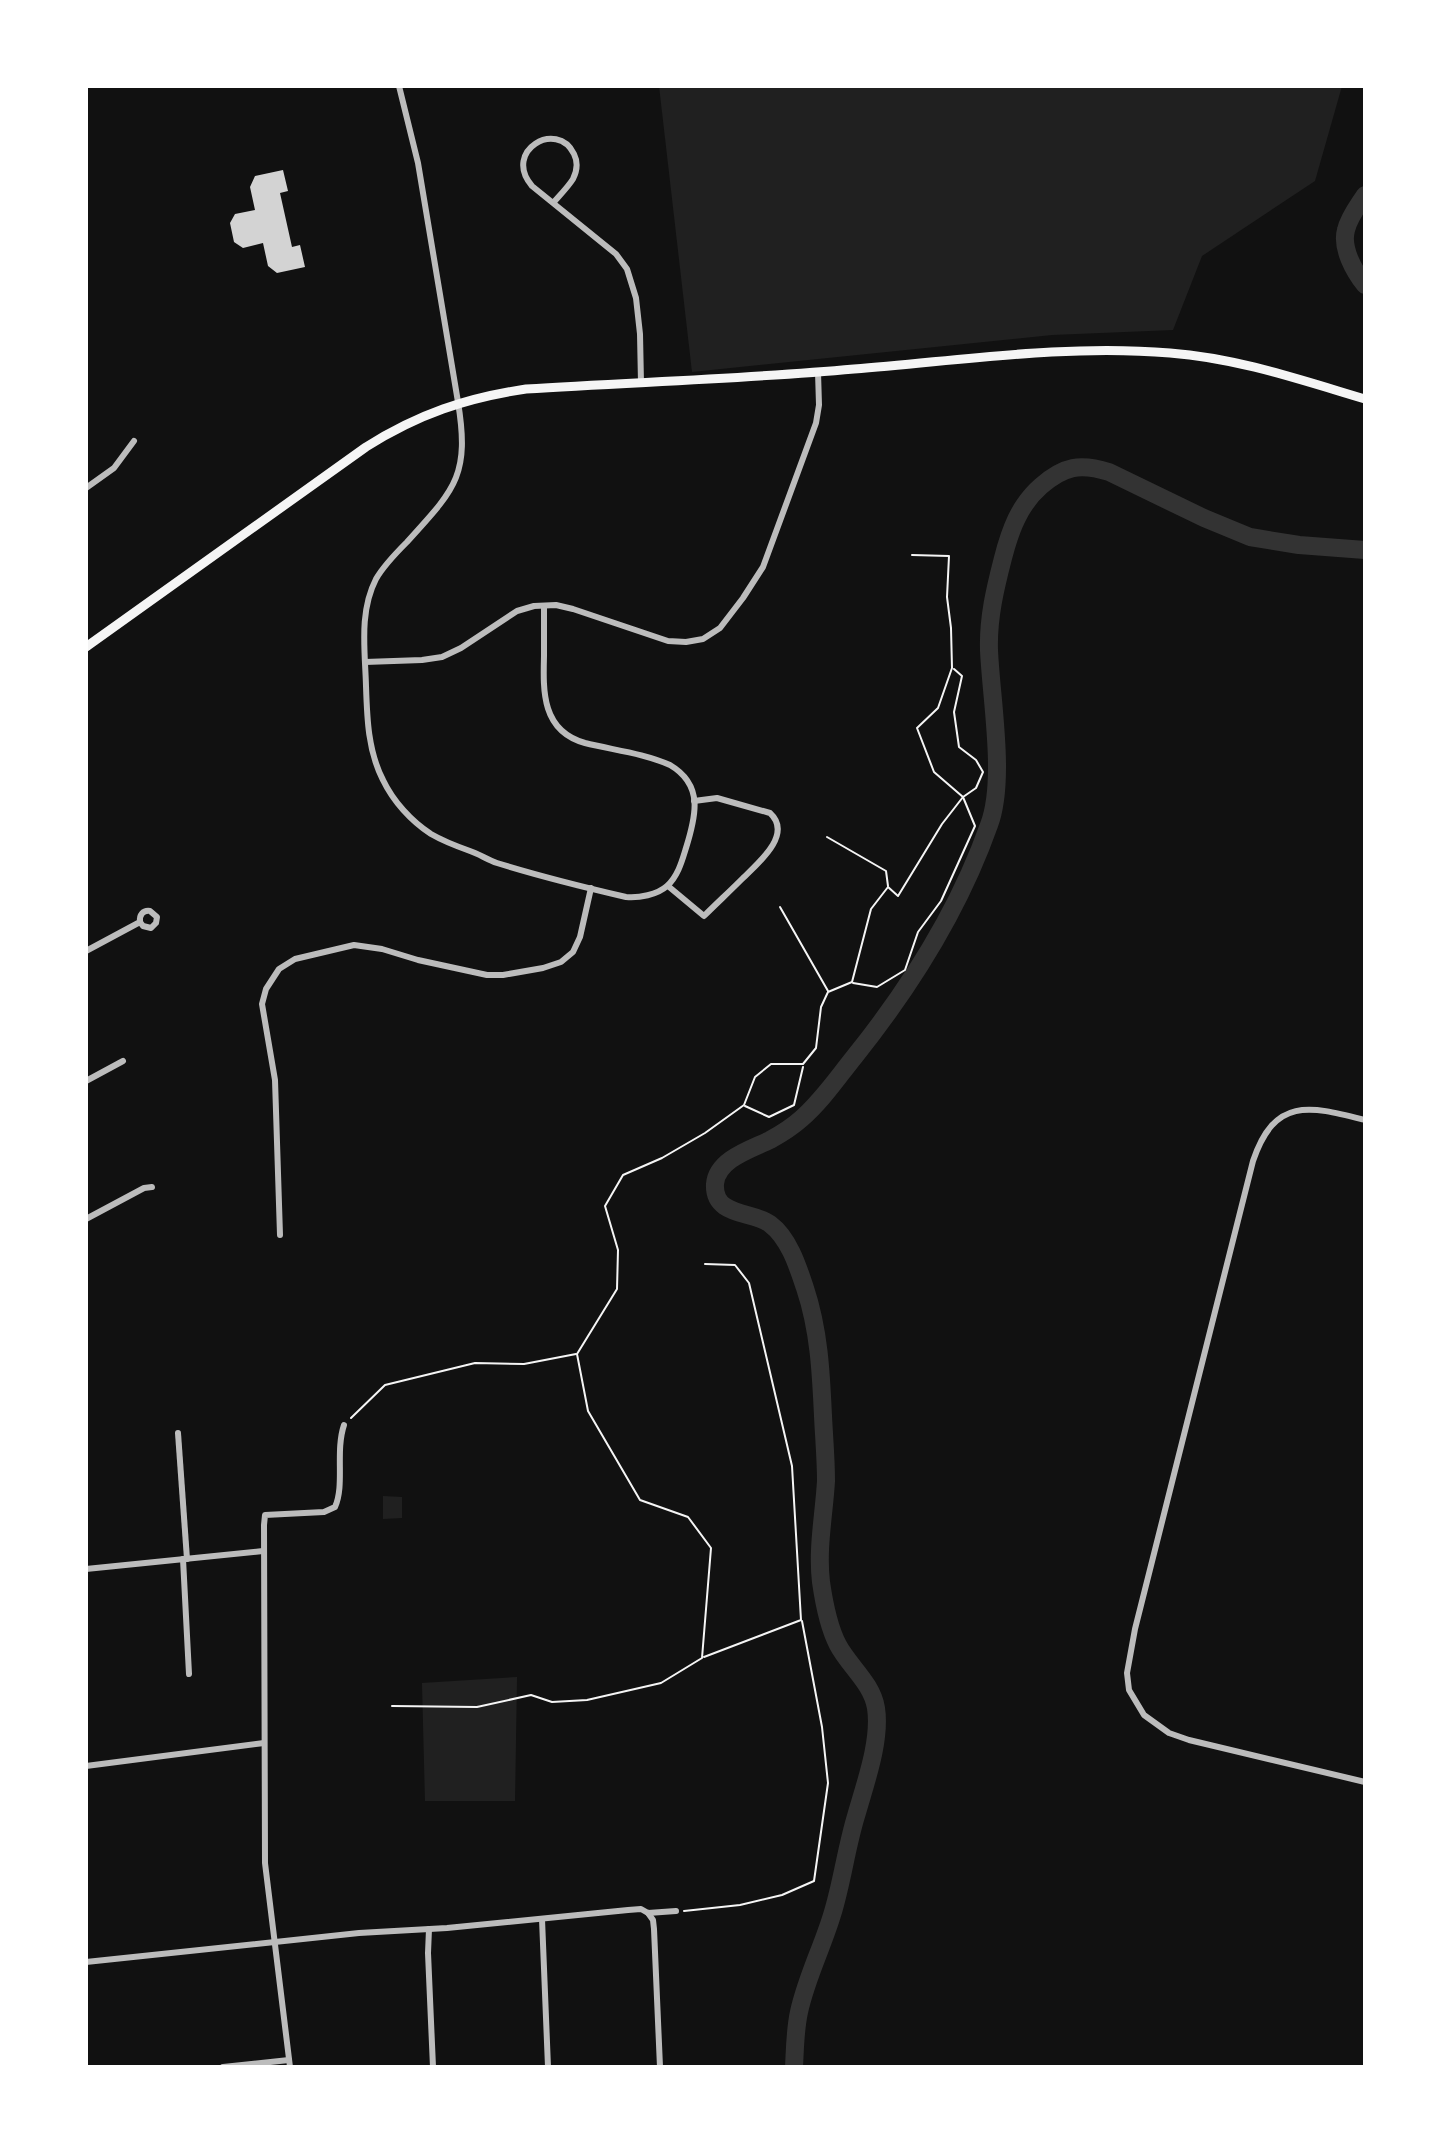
<svg xmlns="http://www.w3.org/2000/svg" width="1451" height="2153" font-family="'Titillium Web',sans-serif">
	<rect width="100%" height="100%" fill="#111"/>
	<g fill="#202020">
		<path d="M 659,86 L 1342,86 L 1315,181 L 1202,256 L 1173,330 L 1052,335 L 692,372 Z"/>
		<path d="M 383,1496 L 402,1497 L 402,1518 L 383,1519 Z"/>
		<path d="M 517,1677 L 515,1801 L 425,1801 L 422,1683 Z"/>
	</g>
	<g fill="none" stroke-linecap="round" stroke-linejoin="round">
		<g stroke="#333" stroke-width="18">
			<path d="M 1365,195 C 1358,206 1349,217 1346,230 C 1341,248 1354,271 1365,285"/>
			<path d="M 794,2067 C 795,2049 795,2030 799,2012 C 806,1979 822,1948 832,1915 C 842,1883 846,1849 856,1816 C 865,1784 881,1741 876,1708 C 872,1683 849,1666 838,1645 C 828,1626 824,1603 821,1582 C 817,1548 824,1515 826,1481 C 826,1459 824,1437 823,1416 C 821,1372 819,1330 805,1288 C 798,1267 789,1238 770,1224 C 753,1211 713,1217 715,1184 C 717,1159 752,1149 770,1140 C 781,1134 792,1127 801,1119 C 822,1101 838,1077 855,1056 C 911,986 959,910 989,825 C 1006,780 991,699 989,650 C 988,618 995,589 1003,558 C 1010,531 1019,505 1041,486 C 1064,466 1080,463 1109,472 L 1204,518 L 1250,537 L 1299,545 L 1365,550"/>
		</g>
	</g>
	<path fill="#d3d3d3" d="M 283,170 L 288,191 L 280,193 L 292,247 L 300,245 L 305,267 L 277,273 L 268,266 L 263,243 L 243,248 L 234,242 L 230,223 L 235,214 L 255,210 L 250,187 L 255,176 Z"/>
	<g fill="none" stroke-linecap="round" stroke-linejoin="round">
		<g stroke="#f5f5f5" stroke-width="2">
			<path d="M 827,837 L 886,871 L 888,886"/>
			<path d="M 780,907 L 828,991"/>
			<path d="M 853,983 L 877,987 L 905,970 L 918,932 L 941,901 L 975,826 L 963,797 L 976,788 L 983,772 L 976,760 L 959,747 L 954,712 L 962,676 L 954,669"/>
			<path d="M 745,1106 L 769,1117 L 794,1105 L 803,1067"/>
			<path d="M 351,1418 L 385,1385 L 475,1363 L 524,1364 L 576,1354"/>
			<path d="M 704,1657 L 801,1620 L 792,1466 L 749,1283 L 735,1265 L 705,1264"/>
			<path d="M 392,1706 L 477,1707 L 531,1695 L 552,1702 L 587,1700 L 661,1683 L 702,1658 L 711,1548 L 688,1517 L 640,1500 L 588,1411 L 577,1354 L 617,1289 L 618,1250 L 605,1206 L 623,1175 L 662,1158 L 705,1133 L 744,1105 L 755,1077 L 771,1064 L 803,1064 L 816,1048 L 821,1007 L 828,992 L 852,982 L 871,909 L 888,887 L 898,896 L 942,824 L 963,797 L 934,772 L 917,728 L 938,708 L 952,668 L 951,628 L 947,597 L 949,556 L 912,555"/>
			<path d="M 684,1911 L 740,1905 L 782,1895 L 814,1881 L 828,1783 L 822,1727 L 802,1621"/>
		</g>
		<g stroke="#bcbcbc" stroke-width="6">
			<path d="M 399,86 L 418,163 L 458,402 C 470,476 455,489 407,542 C 396,553 384,565 376,579 C 359,612 365,650 366,686 C 367,718 368,751 383,780 C 393,801 411,821 431,834 C 443,841 456,846 470,851 C 479,854 488,860 497,863 C 539,876 583,887 626,897 C 639,898 657,895 667,886 C 678,876 682,861 686,848 C 696,816 704,785 670,765 C 643,753 613,750 585,743 C 542,731 543,692 544,656 C 544,639 544,623 544,606"/>
			<path d="M 553,203 C 560,195 568,187 573,179 C 577,171 578,162 574,154 C 557,119 502,151 532,186 L 616,254 L 627,269 L 636,298 L 640,334 L 641,383"/>
			<path d="M 86,488 L 114,468 L 134,441"/>
			<path d="M 365,662 L 422,660 L 442,657 L 461,648 L 517,611 L 534,606 L 556,605 L 573,609 L 668,641 L 686,642 L 703,639 L 720,628 L 743,598 L 763,567 L 816,423 L 819,405 L 818,372"/>
			<path d="M 668,886 L 704,916 C 716,904 729,892 741,880 C 756,865 794,835 770,813 L 717,798 L 694,801"/>
			<path d="M 86,951 L 140,922 C 139,915 143,910 150,911 L 157,917 L 156,923 L 151,928 L 143,926 L 140,922"/>
			<path d="M 86,1081 L 123,1061"/>
			<path d="M 1365,1120 C 1310,1106 1275,1096 1253,1161 L 1135,1629 L 1127,1673 L 1129,1690 L 1144,1715 L 1169,1733 L 1189,1740 L 1365,1782"/>
			<path d="M 86,1219 L 144,1188 L 152,1187"/>
			<path d="M 280,1235 L 275,1080 L 262,1004 L 266,989 L 279,969 L 295,959 L 354,945 L 382,949 L 418,960 L 487,975 L 503,975 L 543,968 L 561,962 L 573,952 L 580,937 L 591,888"/>
			<path d="M 178,1433 L 187,1559"/>
			<path d="M 183,1559 L 189,1674"/>
			<path d="M 86,1569 L 263,1551"/>
			<path d="M 86,1766 L 264,1743"/>
			<path d="M 648,1913 L 653,1920 L 654,1929 L 660,2067"/>
			<path d="M 542,1919 L 548,2067"/>
			<path d="M 429,1929 L 428,1953 L 433,2067"/>
			<path d="M 86,1962 L 359,1933 L 447,1928 L 628,1910 L 641,1909 L 648,1913 L 676,1911"/>
			<path d="M 223,2067 L 289,2060"/>
			<path d="M 290,2067 L 265,1863 L 264,1525 L 265,1515 L 324,1512 L 335,1507 C 345,1485 335,1452 344,1425"/>
		</g>
		<path stroke="#f5f5f5" stroke-width="9" d="M 86,647 L 366,447 C 418,414 466,398 526,389 C 635,382 745,379 854,369 C 958,361 1065,344 1170,353 C 1237,358 1301,380 1365,399"/>
	</g>
	<rect width="1451" height="2153" fill="none" stroke="#ffffff" stroke-width="176"/>
</svg>
